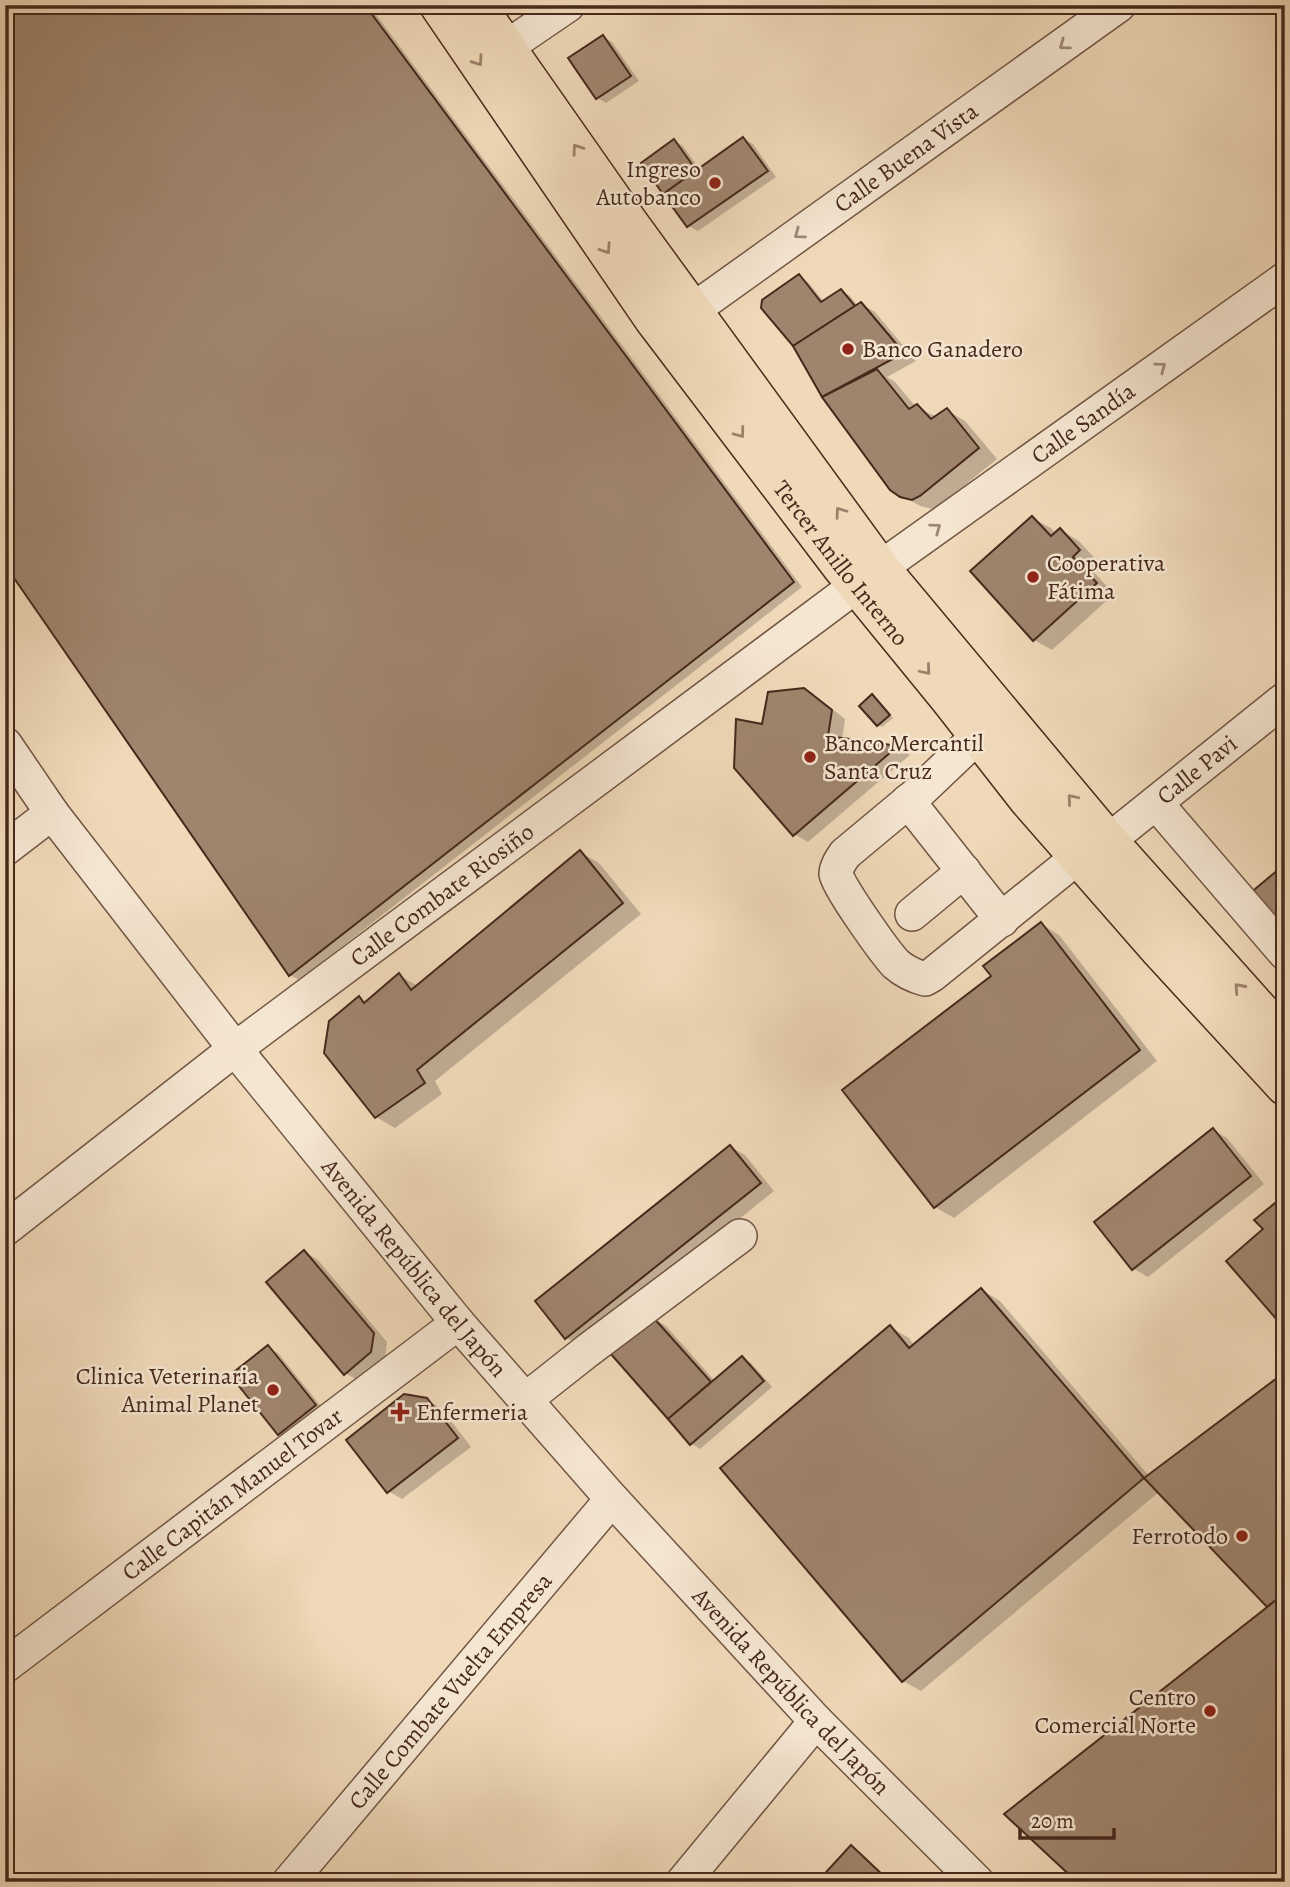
<svg xmlns="http://www.w3.org/2000/svg" width="1290" height="1887" font-family="Alegreya,serif">
	<rect width="100%" height="100%" fill="#f0d9b9"/>
	<filter id="stains"><feTurbulence type="fractalNoise" baseFrequency=".00286" numOctaves="4"/><feColorMatrix values="0 0 0 0 .2 0 0 0 0 .09 0 0 0 0 .02 0 0 0 .5 -.17"/></filter>
	<radialGradient id="worn" r=".72"><stop offset=".6" stop-color="#630" stop-opacity="0"/><stop offset="1" stop-color="#630" stop-opacity=".3"/></radialGradient>
	<g fill="#0003">
		<path d="M 5,5 L 369,5 L 802,587 L 299,980 L 290,975 Z"/>
		<path d="M 603,37 L 612,42 L 639,81 L 606,103 L 597,98 Z"/>
		<path d="M 744,139 L 753,144 L 776,177 L 698,231 L 688,226 L 643,163 L 674,141 L 683,146 L 700,170 Z"/>
		<path d="M 799,276 L 808,282 L 824,302 L 841,291 L 850,296 L 858,306 L 861,304 L 875,312 L 916,361 L 887,377 L 895,382 L 916,407 L 937,417 L 947,410 L 965,421 L 997,459 L 939,506 L 932,509 L 920,506 L 891,489 L 823,396 L 795,345 Z"/>
		<path d="M 1032,518 L 1051,528 L 1056,534 L 1060,530 L 1079,541 L 1098,562 L 1090,568 L 1114,594 L 1052,650 L 1034,640 Z"/>
		<path d="M 803,690 L 818,698 L 845,719 L 842,740 L 897,747 L 910,755 L 808,842 L 794,834 L 764,726 Z"/>
		<path d="M 872,696 L 893,718 L 882,727 L 878,725 Z"/>
		<path d="M 580,852 L 599,863 L 641,914 L 435,1081 L 442,1094 L 395,1128 L 376,1117 L 359,998 L 367,1002 L 400,976 L 418,986 Z"/>
		<path d="M 1041,924 L 1059,935 L 1157,1061 L 954,1218 L 935,1207 L 993,977 Z"/>
		<path d="M 1213,1130 L 1227,1138 L 1264,1184 L 1148,1277 L 1134,1269 Z"/>
		<path d="M 730,1147 L 745,1155 L 774,1191 L 581,1346 L 567,1338 Z"/>
		<path d="M 304,1252 L 318,1260 L 387,1342 L 385,1360 L 359,1381 L 345,1373 Z"/>
		<path d="M 982,1290 L 1000,1301 L 1149,1476 L 1285,1374 L 1285,1882 L 1270,1607 L 1159,1492 L 921,1691 L 903,1681 L 890,1327 L 909,1338 L 915,1346 Z"/>
		<path d="M 652,1318 L 666,1326 L 715,1381 L 742,1358 L 751,1363 L 772,1387 L 700,1449 L 691,1443 L 613,1353 Z"/>
		<path d="M 268,1347 L 278,1353 L 324,1410 L 288,1439 L 279,1433 Z"/>
		<path d="M 426,1400 L 441,1408 L 471,1447 L 402,1499 L 388,1491 Z"/>
		<path d="M 851,1847 L 860,1852 L 892,1882 L 819,1882 Z"/>
	</g>
	<g fill="#9f856e" stroke="#47291c" stroke-width="2">
		<path d="M 5,5 L 365,5 L 794,582 L 289,976 L 5,565 Z"/>
		<path d="M 603,35 L 631,76 L 596,99 L 568,58 Z"/>
		<path d="M 743,137 L 768,171 L 687,227 L 663,194 Z"/>
		<path d="M 674,139 L 696,170 L 663,194 L 641,163 Z"/>
		<path d="M 799,274 L 821,302 L 841,289 L 855,306 L 793,346 L 761,308 L 762,300 Z"/>
		<path d="M 861,302 L 904,353 L 822,397 L 793,346 Z"/>
		<path d="M 877,369 L 909,409 L 917,404 L 931,419 L 947,408 L 979,448 L 920,496 L 912,500 L 900,497 L 890,490 L 822,397 Z"/>
		<path d="M 1032,516 L 1051,536 L 1060,528 L 1080,550 L 1073,557 L 1097,583 L 1033,641 L 970,571 Z"/>
		<path d="M 804,688 L 832,710 L 828,736 L 898,746 L 793,836 L 734,768 L 736,719 L 762,724 L 768,692 Z"/>
		<path d="M 872,694 L 890,715 L 877,726 L 859,706 Z"/>
		<path d="M 580,850 L 623,903 L 417,1070 L 425,1083 L 375,1118 L 324,1053 L 329,1021 L 359,996 L 364,1003 L 399,973 L 411,990 Z"/>
		<path d="M 1285,864 L 1285,936 L 1249,894 Z"/>
		<path d="M 1041,922 L 1140,1050 L 934,1208 L 842,1090 L 991,976 L 983,966 Z"/>
		<path d="M 1213,1128 L 1251,1176 L 1132,1270 L 1094,1222 Z"/>
		<path d="M 730,1145 L 761,1183 L 565,1339 L 535,1301 Z"/>
		<path d="M 1285,1195 L 1285,1329 L 1226,1261 L 1263,1229 L 1254,1220 Z"/>
		<path d="M 304,1250 L 374,1333 L 371,1352 L 344,1375 L 266,1282 Z"/>
		<path d="M 981,1288 L 1144,1478 L 902,1682 L 720,1468 L 890,1325 L 909,1348 Z"/>
		<path d="M 652,1316 L 711,1382 L 668,1419 L 610,1353 Z"/>
		<path d="M 268,1345 L 316,1405 L 278,1435 L 230,1375 Z"/>
		<path d="M 742,1356 L 764,1381 L 690,1445 L 668,1419 Z"/>
		<path d="M 1285,1372 L 1285,1593 L 1267,1607 L 1144,1478 Z"/>
		<path d="M 404,1394 L 427,1398 L 458,1438 L 387,1493 L 346,1440 Z"/>
		<path d="M 1285,1593 L 1285,1882 L 1077,1882 L 1004,1814 Z"/>
		<path d="M 851,1845 L 888,1880 L 886,1882 L 817,1882 Z"/>
	</g>
	<g fill="none" stroke-linecap="round" stroke-linejoin="round">
		<g stroke="#715543" stroke-width="36">
			<g id="minor">
				<path d="M 505,48 L 568,5"/>
				<path id="s1" d="M 693,310 L 1119,5"/>
				<path d="M 978,736 L 917,794 L 845,854 C 841,860 836,867 836,874 C 837,885 886,954 896,964 C 905,972 914,976 925,979 L 932,975 L 1078,857"/>
				<path id="s2" d="M 5,744 L 52,813 L 235,1049 L 458,1323 L 612,1499 L 816,1721 L 977,1882"/>
				<path d="M 908,801 L 1002,920"/>
				<path d="M 1156,803 L 1285,953"/>
				<path id="s3" d="M 1108,841 L 1285,699"/>
				<path d="M 5,849 L 52,813"/>
				<path d="M 912,914 L 964,871"/>
				<path id="s4" d="M 5,1229 L 235,1049 L 880,568 L 1285,279"/>
				<path d="M 525,1400 L 587,1351 L 740,1236"/>
				<path id="s5" d="M 5,1666 L 458,1323"/>
				<path id="s6" d="M 289,1882 L 612,1499"/>
				<path d="M 683,1882 L 816,1721"/>
			</g>
		</g>
		<g stroke="#47291c" stroke-width="41">
			<g id="major">
				<path id="s7" d="M 439,5 L 653,318 L 842,567 L 949,698 L 1028,799 L 1160,950 L 1285,1086"/>
				<path d="M 476,5 L 628,222 L 880,568 L 1108,841 L 1285,1039"/>
			</g>
		</g>
		<use href="#minor" stroke="#f5e6d2" stroke-width="33"/>
		<use href="#major" stroke="#f0d9b9" stroke-width="38"/>
	</g>
	<defs><path id="oneway-chevron" d="M-2-3.5L2.5 0L-2 3.5" fill="none" stroke-width="1.6" stroke-linecap="round" stroke-linejoin="round" transform="scale(1.75)"/></defs>
	<g stroke="#9e8877">
		<use href="#oneway-chevron" transform="translate(1064 45) rotate(144)"/>
		<use href="#oneway-chevron" transform="translate(799 234) rotate(144)"/>
		<use href="#oneway-chevron" transform="translate(1161 367) rotate(-36)"/>
		<use href="#oneway-chevron" transform="translate(936 528) rotate(-36)"/>
	</g>
	<g stroke="#9c816a">
		<use href="#oneway-chevron" transform="translate(478 61) rotate(55)"/>
		<use href="#oneway-chevron" transform="translate(577 149) rotate(-125)"/>
		<use href="#oneway-chevron" transform="translate(606 249) rotate(56)"/>
		<use href="#oneway-chevron" transform="translate(740 433) rotate(53)"/>
		<use href="#oneway-chevron" transform="translate(840 512) rotate(-126)"/>
		<use href="#oneway-chevron" transform="translate(926 670) rotate(50)"/>
		<use href="#oneway-chevron" transform="translate(1072 799) rotate(-130)"/>
		<use href="#oneway-chevron" transform="translate(1239 988) rotate(-132)"/>
	</g>
	<g fill="#8f2418" stroke="#f5e6d2" stroke-width="2.5">
		<circle cx="715" cy="183" r="7"/>
		<circle cx="848" cy="349" r="7"/>
		<circle cx="1033" cy="577" r="7"/>
		<circle cx="810" cy="757" r="7"/>
		<circle cx="273" cy="1390" r="7"/>
		<path d="M396.5 1401.5h7v7h7v7h-7v7h-7v-7h-7v-7h7z"/>
		<circle cx="1242" cy="1536" r="7"/>
		<circle cx="1210" cy="1711" r="7"/>
	</g>
	<g text-anchor="middle" dominant-baseline="central" stroke-width="5" stroke-linejoin="round" paint-order="stroke">
		<g font-size="24" fill="#47291c" stroke="#f5e6d2">
			<text stroke="none"><textPath href="#s1" startOffset="262">Calle Buena Vista</textPath></text>
			<text stroke="none"><textPath href="#s4" startOffset="1346">Calle Sandía</textPath></text>
			<text stroke="none"><textPath href="#s7" startOffset="688">Tercer Anillo Interno</textPath></text>
			<text stroke="none"><textPath href="#s3" startOffset="114">Calle Pavi</textPath></text>
			<text stroke="none"><textPath href="#s4" startOffset="550">Calle Combate Riosiño</textPath></text>
			<text stroke="none"><textPath href="#s2" startOffset="665">Avenida República del Japón</textPath></text>
			<text stroke="none"><textPath href="#s5" startOffset="285">Calle Capitán Manuel Tovar</textPath></text>
			<text stroke="none"><textPath href="#s6" startOffset="250">Calle Combate Vuelta Empresa</textPath></text>
			<text stroke="none"><textPath href="#s2" startOffset="1232">Avenida República del Japón</textPath></text>
		</g>
		<g font-size="24" fill="#47291c" stroke="#f5e6d2" text-anchor="end">
			<text x="701" y="169">Ingreso<tspan x="701" dy="28">Autobanco</tspan></text>
			<text x="862" y="349" text-anchor="start">Banco Ganadero</text>
			<text x="1047" y="563" text-anchor="start">Cooperativa<tspan x="1047" dy="28">Fátima</tspan></text>
			<text x="824" y="743" text-anchor="start">Banco Mercantil<tspan x="824" dy="28">Santa Cruz</tspan></text>
			<text x="259" y="1376">Clinica Veterinaria<tspan x="259" dy="28">Animal Planet</tspan></text>
			<text x="416" y="1412" text-anchor="start">Enfermeria</text>
			<text x="1228" y="1536">Ferrotodo</text>
			<text x="1196" y="1697">Centro<tspan x="1196" dy="28">Comercial Norte</tspan></text>
		</g>
	</g>
	<rect width="1290" height="1887" fill="none" stroke="#f0d9b9" stroke-width="28"/>
	<rect x="7" y="7" width="1276" height="1873" fill="none" stroke="#47291c" stroke-width="3.5"/>
	<rect x="14" y="14" width="1262" height="1859" fill="none" stroke="#47291c" stroke-width="2"/>
	<path d="M1020 1828v10h94v-10" fill="none" stroke="#47291c" stroke-width="3.5"/>
	<text x="1031" y="1828" font-size="21" fill="#47291c" stroke="#f5e6d2" stroke-width="5" paint-order="stroke">20 m</text>
	<rect width="100%" height="100%" filter="url(#stains)"/>
	<rect width="100%" height="100%" fill="url(#worn)"/>
</svg>
